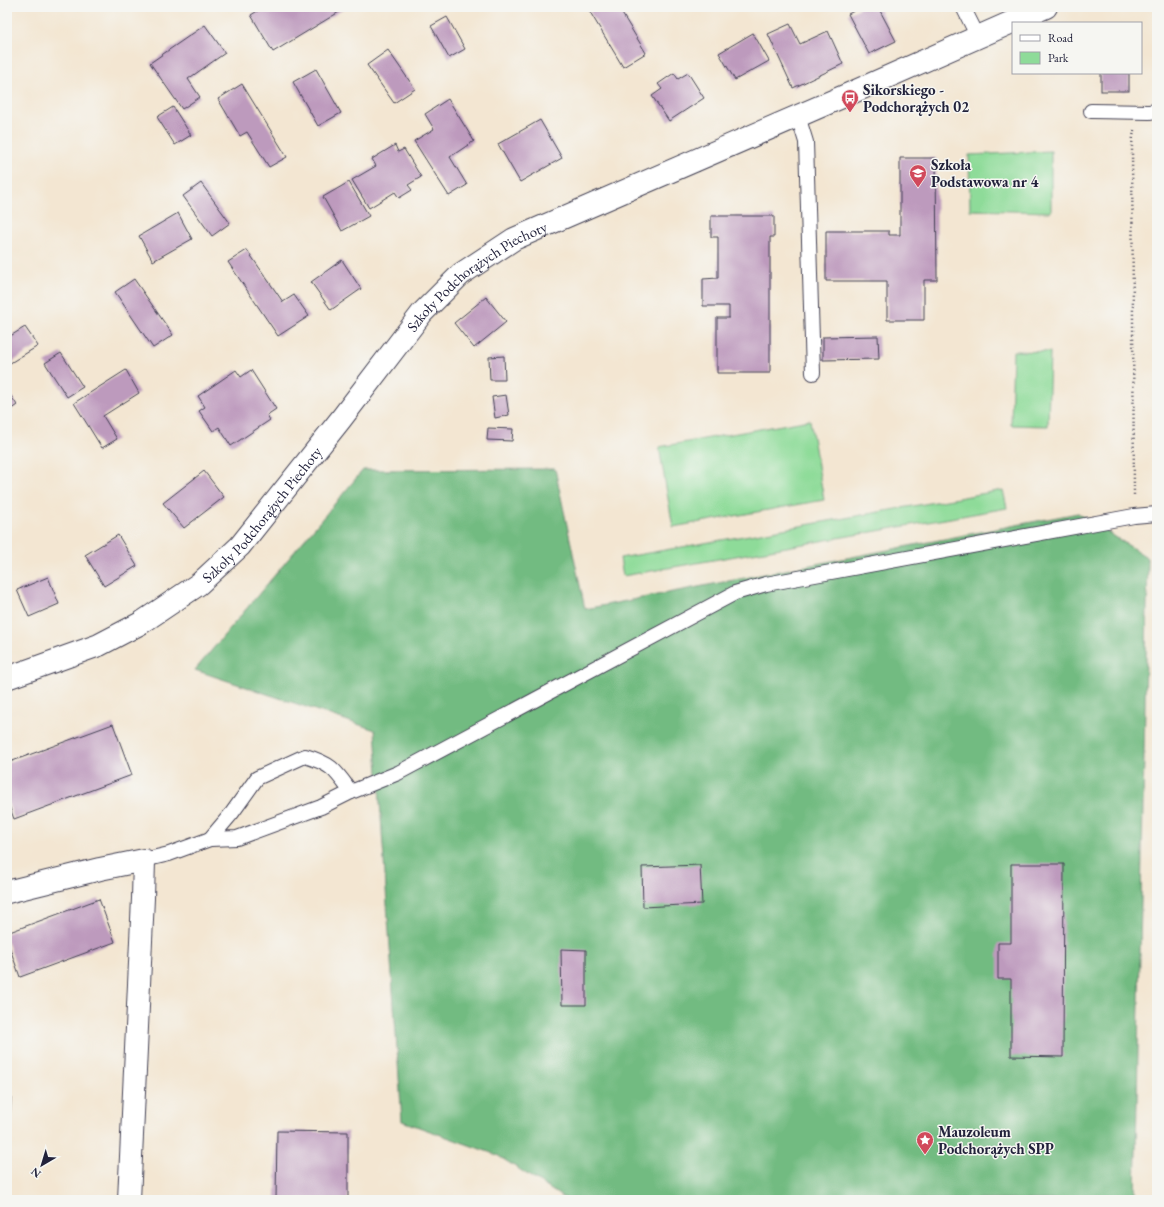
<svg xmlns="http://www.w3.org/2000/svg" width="1164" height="1207" font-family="'EB Garamond',serif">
	<rect width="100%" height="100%" fill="#f6f6f2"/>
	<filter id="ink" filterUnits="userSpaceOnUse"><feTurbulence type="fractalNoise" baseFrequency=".025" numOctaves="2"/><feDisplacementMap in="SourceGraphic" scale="8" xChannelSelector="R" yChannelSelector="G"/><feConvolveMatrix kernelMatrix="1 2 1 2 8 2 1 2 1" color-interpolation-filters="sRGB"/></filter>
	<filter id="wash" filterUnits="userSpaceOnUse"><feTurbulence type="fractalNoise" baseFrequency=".012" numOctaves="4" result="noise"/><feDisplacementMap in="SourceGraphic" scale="16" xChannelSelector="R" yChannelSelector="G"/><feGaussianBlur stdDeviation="0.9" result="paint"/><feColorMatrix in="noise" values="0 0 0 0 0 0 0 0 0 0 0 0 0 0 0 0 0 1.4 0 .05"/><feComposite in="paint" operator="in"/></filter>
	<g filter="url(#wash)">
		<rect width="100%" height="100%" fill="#f3e6d2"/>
		<g fill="#8edb99" stroke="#587e6a">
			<path d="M 1051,151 L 1051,212 L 970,210 L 969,155 Z"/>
			<path d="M 1013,351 L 1050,352 L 1048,426 L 1011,425 Z"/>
			<path d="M 810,420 L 824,500 L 673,527 L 659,447 Z"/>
			<path d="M 1003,490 L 1007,508 L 623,576 L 620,558 Z"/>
		</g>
		<path fill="#72bb81" stroke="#4a6e5e" d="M 555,469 L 585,609 L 1078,513 L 1148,558 L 1135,1200 L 567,1200 L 497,1155 L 402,1121 L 375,730 L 195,670 L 363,470 Z"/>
		<g id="blocks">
			<g fill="#bd9abd">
				<path d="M 264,7 L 343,7 L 344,9 L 273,52 L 251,15 Z"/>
				<path d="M 587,7 L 618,7 L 646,53 L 623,67 Z"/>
				<path d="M 862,7 L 878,7 L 896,41 L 869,54 L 848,14 Z"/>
				<path d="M 447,17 L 465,49 L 449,58 L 431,26 Z"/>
				<path d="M 790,24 L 800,44 L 828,31 L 843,64 L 793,88 L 768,34 Z"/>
				<path d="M 205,25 L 225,53 L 188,79 L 200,97 L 182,109 L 150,63 Z"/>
				<path d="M 753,33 L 769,61 L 735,80 L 719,53 Z"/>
				<path d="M 388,50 L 415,89 L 394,103 L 367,65 Z"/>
				<path d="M 316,69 L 341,113 L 318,126 L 293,82 Z"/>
				<path d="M 674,73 L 678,79 L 688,73 L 704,98 L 669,121 L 652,96 L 662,89 L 658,84 Z"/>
				<rect x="1101" y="73" width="28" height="18"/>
				<path d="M 242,84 L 287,157 L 269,167 L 247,132 L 240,136 L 218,99 Z"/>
				<path d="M 448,99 L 474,141 L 450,157 L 467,185 L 449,196 L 414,141 L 434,129 L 425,114 Z"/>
				<path d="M 173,107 L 191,135 L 175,145 L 157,117 Z"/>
				<path d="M 540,120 L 562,158 L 520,182 L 498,144 Z"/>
				<path d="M 395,145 L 398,152 L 404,149 L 421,177 L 408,185 L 412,190 L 399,198 L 395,192 L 369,208 L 352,180 L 376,166 L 372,159 Z"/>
				<path d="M 900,158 L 936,158 L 937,280 L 924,280 L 924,320 L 887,320 L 887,281 L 826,281 L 826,231 L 889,231 L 889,235 L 900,235 Z"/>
				<path d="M 349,182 L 369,216 L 342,231 L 323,197 Z"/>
				<path d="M 201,183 L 230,223 L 212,236 L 183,196 Z"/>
				<path d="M 178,213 L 192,239 L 153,261 L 139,236 Z"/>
				<path d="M 711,216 L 774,216 L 774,237 L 770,237 L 770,373 L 717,373 L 717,318 L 729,318 L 729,306 L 703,306 L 703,279 L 718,278 L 718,237 L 711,237 Z"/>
				<path d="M 247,250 L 283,302 L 294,295 L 309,316 L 278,336 L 228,262 Z"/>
				<path d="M 342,260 L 361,289 L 331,310 L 311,282 Z"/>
				<path d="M 134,279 L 173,335 L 153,348 L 115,292 Z"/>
				<path d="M 486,297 L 506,322 L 474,348 L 454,323 Z"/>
				<path d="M 25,327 L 38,346 L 7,365 L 7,338 Z"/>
				<path d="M 878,336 L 879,359 L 823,360 L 823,337 Z"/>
				<path d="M 61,353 L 83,387 L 67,397 L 45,363 Z"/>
				<path d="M 504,356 L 505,380 L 490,380 L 489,357 Z"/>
				<path d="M 126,370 L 139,393 L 103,416 L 117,439 L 102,448 L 74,403 Z"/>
				<path d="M 236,370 L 241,377 L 251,370 L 276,409 L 267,415 L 270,420 L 231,446 L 219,427 L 213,431 L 199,411 L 205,407 L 198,396 Z"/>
				<path d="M 7,390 L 17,405 L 7,412 Z"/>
				<path d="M 506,395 L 509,415 L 495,418 L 492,397 Z"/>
				<path d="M 488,428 L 513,429 L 512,441 L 487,440 Z"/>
				<path d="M 204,471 L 224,497 L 184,528 L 163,503 Z"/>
				<path d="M 118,535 L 137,566 L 104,586 L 85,555 Z"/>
				<path d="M 48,577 L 59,604 L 29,617 L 17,590 Z"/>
				<path d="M 113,724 L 132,775 L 14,819 L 7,800 L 7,763 Z"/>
				<path d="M 1011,864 L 1064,864 L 1063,1057 L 1011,1056 L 1011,979 L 998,979 L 998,943 L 1011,943 Z"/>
				<path d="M 700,865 L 702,904 L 643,907 L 642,867 Z"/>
				<path d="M 99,899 L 115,942 L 20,977 L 7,940 L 7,933 Z"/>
				<path d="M 561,949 L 586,950 L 586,1005 L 562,1005 Z"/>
				<path d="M 7,1097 L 11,1097 L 8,1195 L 7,1195 Z"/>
				<path d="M 277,1131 L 348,1132 L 348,1200 L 276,1200 Z"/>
			</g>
		</g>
	</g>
	<g filter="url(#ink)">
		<use href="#blocks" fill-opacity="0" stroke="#413f52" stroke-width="1"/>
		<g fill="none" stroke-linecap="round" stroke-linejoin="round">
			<g stroke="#413f52" stroke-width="16">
				<g id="lane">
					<path d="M 963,7 L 978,37"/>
					<path d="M 1091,111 L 1149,112 L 1157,111"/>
					<path d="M 798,116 L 806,142 L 813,373"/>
					<path d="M 210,839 L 232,813 L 257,778 L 305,756 C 332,764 335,770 351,792"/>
					<path d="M 144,860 L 169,854 L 210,839 L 237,838 L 321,807 L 351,792 L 398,773 L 735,593 L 766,584 L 1134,516 L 1157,514"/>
				</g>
			</g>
			<g stroke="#413f52" stroke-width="24">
				<path id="street" d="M 7,892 L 100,869 L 144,860 L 143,898 L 129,1200"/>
			</g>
			<g stroke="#413f52" stroke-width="24">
				<g id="secondary">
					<path id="s1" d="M 7,678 L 99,645 L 141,623 L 199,584 L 240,546 L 341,419 L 422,313 L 461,274 L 514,239 L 842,97 L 1046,7"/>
				</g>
			</g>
			<path stroke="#413f52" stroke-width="2.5" stroke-dasharray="1 3" stroke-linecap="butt" d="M 1134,130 L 1132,144 L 1134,497"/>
			<use href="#lane" stroke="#fff" stroke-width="14"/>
			<use href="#street" stroke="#fff" stroke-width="22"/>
			<use href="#secondary" stroke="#fff" stroke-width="22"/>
		</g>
	</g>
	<defs>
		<g id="bus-pin" transform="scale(0.9)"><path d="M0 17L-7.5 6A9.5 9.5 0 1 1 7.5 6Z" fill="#d1495b" stroke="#f6f6f2"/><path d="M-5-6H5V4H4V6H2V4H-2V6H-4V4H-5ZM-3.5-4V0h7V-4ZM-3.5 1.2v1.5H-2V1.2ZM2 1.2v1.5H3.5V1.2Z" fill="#fff"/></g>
		<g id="school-pin" transform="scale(0.9)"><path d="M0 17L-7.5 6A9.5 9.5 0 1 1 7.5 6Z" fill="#d1495b" stroke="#f6f6f2"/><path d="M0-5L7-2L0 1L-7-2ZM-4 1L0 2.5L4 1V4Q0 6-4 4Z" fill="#fff"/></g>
		<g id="sight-pin" transform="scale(0.9)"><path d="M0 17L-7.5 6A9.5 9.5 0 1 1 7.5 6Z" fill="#d1495b" stroke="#f6f6f2"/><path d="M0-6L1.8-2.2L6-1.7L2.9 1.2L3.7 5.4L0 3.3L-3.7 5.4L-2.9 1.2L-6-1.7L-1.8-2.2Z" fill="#fff"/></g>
	</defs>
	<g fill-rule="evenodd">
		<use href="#bus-pin" x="850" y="98"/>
		<use href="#school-pin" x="918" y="173"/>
		<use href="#sight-pin" x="925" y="1140"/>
	</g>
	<g text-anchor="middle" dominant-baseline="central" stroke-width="3" stroke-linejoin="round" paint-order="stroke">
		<g font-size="15" font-weight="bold" fill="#22223b" stroke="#f6f6f2" text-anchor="start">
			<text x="863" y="89">Sikorskiego -<tspan x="863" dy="17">Podchorążych 02</tspan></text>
			<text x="931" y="164">Szkoła<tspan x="931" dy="17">Podstawowa nr 4</tspan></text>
			<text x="938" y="1131">Mauzoleum<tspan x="938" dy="17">Podchorążych SPP</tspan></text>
		</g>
		<g font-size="15" fill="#22223b" stroke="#f6f6f2">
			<text stroke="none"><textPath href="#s1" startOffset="633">Szkoły Podchorążych Piechoty</textPath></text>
			<text stroke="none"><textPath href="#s1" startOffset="309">Szkoły Podchorążych Piechoty</textPath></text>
		</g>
	</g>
	<rect width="1164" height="1207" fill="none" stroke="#f6f6f2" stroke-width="24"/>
	<rect x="1012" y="22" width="130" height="52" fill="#f6f6f2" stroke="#a1a1a9"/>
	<rect x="1020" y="35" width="20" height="6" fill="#ffffff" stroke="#a1a1a9"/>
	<text x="1048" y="42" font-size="12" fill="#22223b">Road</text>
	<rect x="1020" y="52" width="20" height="12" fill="#8edb99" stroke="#a1a1a9"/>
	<text x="1048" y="62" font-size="12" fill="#22223b">Park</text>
	<g transform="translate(42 1165) rotate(218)" stroke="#f6f6f2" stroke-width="3" paint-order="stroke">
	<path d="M0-3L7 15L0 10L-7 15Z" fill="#22223b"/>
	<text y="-6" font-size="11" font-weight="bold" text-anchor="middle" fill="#22223b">N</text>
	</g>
</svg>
